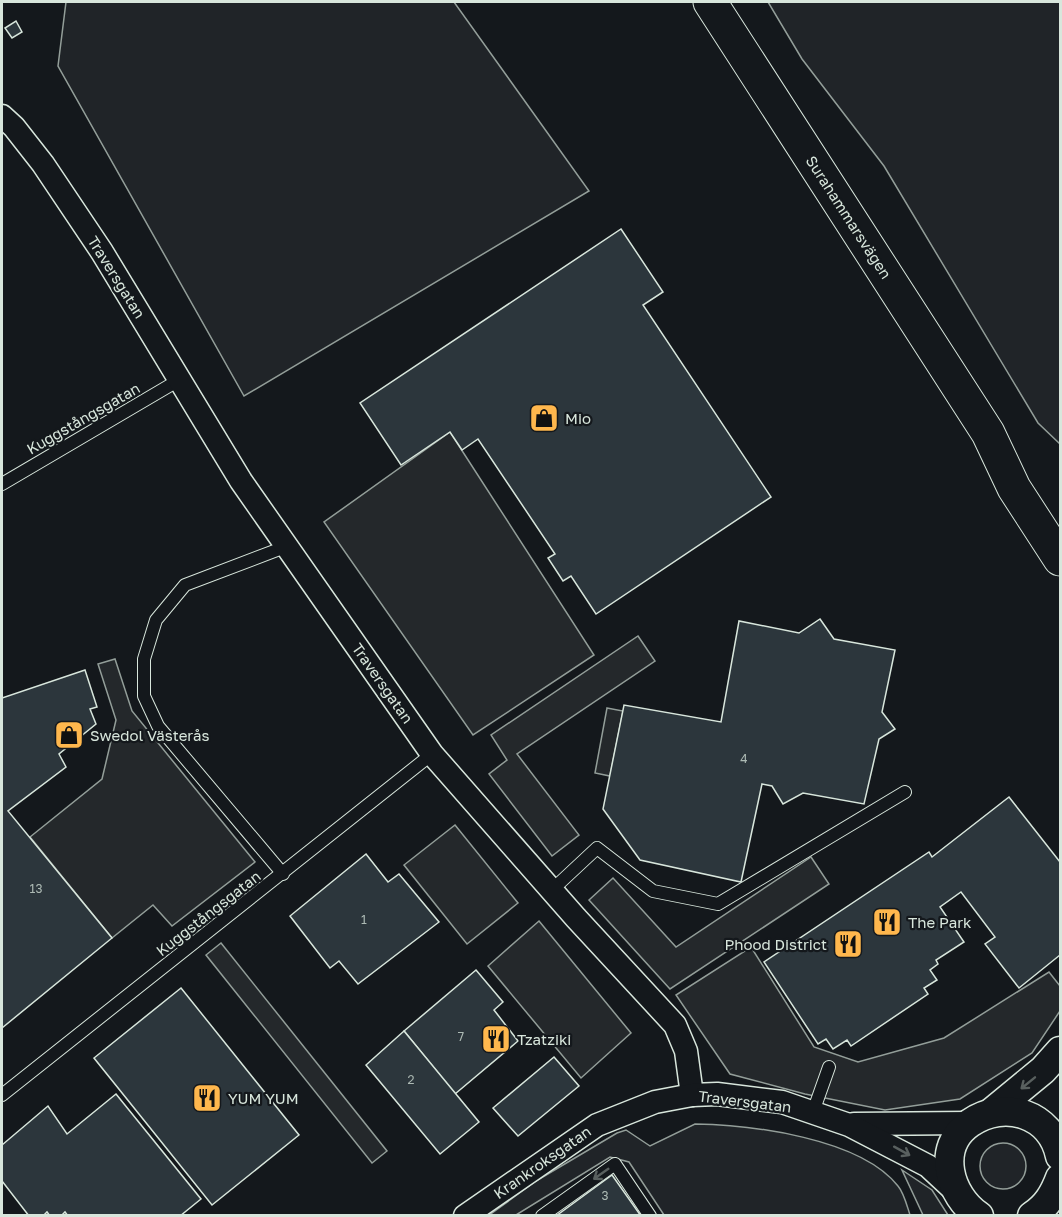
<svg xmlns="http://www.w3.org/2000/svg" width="1062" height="1217" font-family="'Golos Text',sans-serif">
	<rect width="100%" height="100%" fill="#14181c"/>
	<g fill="#202428" stroke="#939e99" stroke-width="1.5">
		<path d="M 66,2 L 454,2 L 589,191 L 244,396 L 58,66 Z"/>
		<path d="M 768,2 L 1060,2 L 1060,444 L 1038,423 L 884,166 L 802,59 Z"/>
		<path d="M 695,1124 C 752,1125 860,1138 898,1186 C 904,1193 907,1206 910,1215 L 664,1215 L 629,1162 L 610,1157 L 516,1215 L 488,1216 L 536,1181 L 617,1133 L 626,1130 L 650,1146 Z"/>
		<circle cx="1003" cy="1166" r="23"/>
		<path d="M 902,1170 L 932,1190 L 948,1215 L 923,1215 Z"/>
	</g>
	<g fill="#24282b" stroke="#939e99" stroke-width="1.5">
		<path d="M 450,432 L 594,655 L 473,735 L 324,522 Z"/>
		<path d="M 638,636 L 655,661 L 517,754 L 579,835 L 552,856 L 489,774 L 507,760 L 491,735 Z"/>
		<path d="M 115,659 L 132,711 L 255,862 L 172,926 L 153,905 L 112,938 L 30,837 L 102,779 L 116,720 L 98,664 Z"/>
		<path d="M 607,708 L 623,711 L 610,776 L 595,773 Z"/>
		<path d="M 455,825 L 518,903 L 467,944 L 404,865 Z"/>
		<path d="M 811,857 L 829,884 L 670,989 L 589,900 L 613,878 L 676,947 Z"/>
		<path d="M 539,921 L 631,1033 L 581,1078 L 488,966 Z"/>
		<path d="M 221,943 L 387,1151 L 372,1163 L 206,955 Z"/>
		<path d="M 751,947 L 814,1047 L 858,1062 L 944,1038 L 1049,972 L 1060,986 L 1060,1011 L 1032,1053 L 960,1099 L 885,1110 L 805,1094 L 730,1074 L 676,995 Z"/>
	</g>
	<g fill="#2c363c" stroke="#d8e6dc" stroke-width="1.5">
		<path d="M 16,21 L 22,32 L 12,38 L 5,28 Z"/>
		<path d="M 621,229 L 663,292 L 643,305 L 771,497 L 596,614 L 571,576 L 563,581 L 548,558 L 555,554 L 478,439 L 462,450 L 450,432 L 401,465 L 360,403 Z"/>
		<path d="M 820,619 L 834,639 L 895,650 L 882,712 L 895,729 L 879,739 L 864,804 L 803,793 L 783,804 L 772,786 L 762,784 L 741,882 L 640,860 L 603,809 L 624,705 L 721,722 L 739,621 L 799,633 Z"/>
		<path d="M 85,670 L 97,707 L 90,709 L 96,724 L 59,754 L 66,767 L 8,811 L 112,938 L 2,1028 L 2,698 Z"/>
		<path d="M 1009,797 L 1060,862 L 1060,955 L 1019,988 L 985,944 L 995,937 L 961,892 L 940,907 L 964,942 L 936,960 L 938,964 L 930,970 L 937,980 L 924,988 L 928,994 L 851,1046 L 847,1040 L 833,1049 L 826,1039 L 818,1044 L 764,962 L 929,852 L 932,857 Z"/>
		<path d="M 366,854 L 388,882 L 399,874 L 439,922 L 358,984 L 339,961 L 330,968 L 290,916 Z"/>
		<path d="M 476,970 L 503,1002 L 494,1010 L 518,1041 L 455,1094 L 404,1031 Z"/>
		<path d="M 181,988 L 299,1135 L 212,1205 L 94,1058 Z"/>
		<path d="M 404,1031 L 479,1122 L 440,1154 L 366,1065 Z"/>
		<path d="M 554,1057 L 579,1086 L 518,1136 L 493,1108 Z"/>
		<path d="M 116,1094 L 201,1199 L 180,1216 L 68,1216 L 65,1212 L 61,1216 L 50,1216 L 47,1212 L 43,1216 L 29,1216 L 2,1181 L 2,1145 L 48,1106 L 67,1134 Z"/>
		<path d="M 612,1175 L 641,1216 L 556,1216 Z"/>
	</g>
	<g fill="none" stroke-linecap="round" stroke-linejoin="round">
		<g stroke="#d8e6dc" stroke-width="14">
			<g id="service">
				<path d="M 2,484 L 179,380"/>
				<path d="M 283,874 L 158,726 L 144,696 L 144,659 L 156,620 L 185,585 L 285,547"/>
				<path d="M 552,890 L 597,848 L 653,891 L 718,904 L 905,792"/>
				<path d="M 2,1095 L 432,754"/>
				<path d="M 813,1112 L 829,1067"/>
				<path d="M 542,1216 L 615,1164 L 650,1216"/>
			</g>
		</g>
		<g stroke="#d8e6dc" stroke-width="25">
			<g id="minor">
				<path d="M 2,116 L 14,127 L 43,164 L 102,252 L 241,481 L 432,754 L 576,918 L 675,1025 L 686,1051 L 692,1095"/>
				<path d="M 854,1124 L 969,1123"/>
				<path d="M 465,1216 L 597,1125 L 655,1102 L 692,1095 L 717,1094 L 782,1102 L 849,1125 L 928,1166 L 956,1192"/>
			</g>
		</g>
		<g stroke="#d8e6dc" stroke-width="31">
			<g id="tertiary">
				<path d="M 992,1112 L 1043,1070 L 1060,1051"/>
				<path d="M 979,1216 C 949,1196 935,1147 970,1123 C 1005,1099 1051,1114 1060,1156"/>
				<path d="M 1032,1216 C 1047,1206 1054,1194 1060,1178"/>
			</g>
		</g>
		<g stroke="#d8e6dc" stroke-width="35">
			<path id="primary" d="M 710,2 L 988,433 L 1014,488 L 1060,559"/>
		</g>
		<use href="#service" stroke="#14181c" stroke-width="12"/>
		<use href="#minor" stroke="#14181c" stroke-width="22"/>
		<use href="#tertiary" stroke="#14181c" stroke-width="28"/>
		<use href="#primary" stroke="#14181c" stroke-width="33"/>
	</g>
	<defs><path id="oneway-shaft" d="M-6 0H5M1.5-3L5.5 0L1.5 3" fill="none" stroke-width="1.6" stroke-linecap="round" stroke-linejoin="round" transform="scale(1.5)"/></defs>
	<g stroke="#59605f">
		<use href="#oneway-shaft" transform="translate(1028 1083) rotate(141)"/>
		<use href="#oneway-shaft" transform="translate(902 1151) rotate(29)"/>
		<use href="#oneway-shaft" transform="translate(601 1174) rotate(145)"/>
	</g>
	<defs>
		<g id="shop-square" transform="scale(1.5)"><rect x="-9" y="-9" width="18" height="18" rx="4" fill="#ffb74d" stroke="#14181c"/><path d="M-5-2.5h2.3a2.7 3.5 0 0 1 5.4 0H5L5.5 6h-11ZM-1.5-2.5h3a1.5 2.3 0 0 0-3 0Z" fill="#111"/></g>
		<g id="restaurant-square" transform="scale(1.5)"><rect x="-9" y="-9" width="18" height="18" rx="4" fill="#ffb74d" stroke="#14181c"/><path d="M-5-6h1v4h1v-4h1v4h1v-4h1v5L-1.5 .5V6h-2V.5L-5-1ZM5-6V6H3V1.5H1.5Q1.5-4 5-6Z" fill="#111"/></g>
	</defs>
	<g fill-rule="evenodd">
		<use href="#shop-square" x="544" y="418"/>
		<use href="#shop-square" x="69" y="735"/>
		<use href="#restaurant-square" x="887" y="922"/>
		<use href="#restaurant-square" x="848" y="944"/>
		<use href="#restaurant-square" x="496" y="1039"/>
		<use href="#restaurant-square" x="207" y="1098"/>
	</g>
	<g text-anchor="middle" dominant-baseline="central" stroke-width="4.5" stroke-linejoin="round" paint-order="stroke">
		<g font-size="12" fill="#adbab4">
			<text x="744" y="758">4</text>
			<text x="36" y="888">13</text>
			<text x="364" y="919">1</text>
			<text x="461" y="1036">7</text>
			<text x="411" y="1079">2</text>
			<text x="605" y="1195">3</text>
		</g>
		<g font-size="15" fill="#d8e6dc" stroke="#14181c">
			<text transform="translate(849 217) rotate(57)">Surahammarsvägen</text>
			<text transform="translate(117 277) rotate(58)">Traversgatan</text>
			<text transform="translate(83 418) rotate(-30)">Kuggstångsgatan</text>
			<text transform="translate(383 683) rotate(55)">Traversgatan</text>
			<text transform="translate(208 913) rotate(-38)">Kuggstångsgatan</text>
			<text transform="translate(745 1101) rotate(7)">Traversgatan</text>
			<text transform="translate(542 1162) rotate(-35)">Krankroksgatan</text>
		</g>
		<g font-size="15" fill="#d8e6dc" stroke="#14181c" text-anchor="start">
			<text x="565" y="418">Mio</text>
			<text x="90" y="735">Swedol Västerås</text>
			<text x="908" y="922">The Park</text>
			<text x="827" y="944" text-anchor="end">Phood District</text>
			<text x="517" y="1039">Tzatziki</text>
			<text x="228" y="1098">YUM YUM</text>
		</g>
	</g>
	<rect width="1062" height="1217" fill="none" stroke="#d8e6dc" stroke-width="6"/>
</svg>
